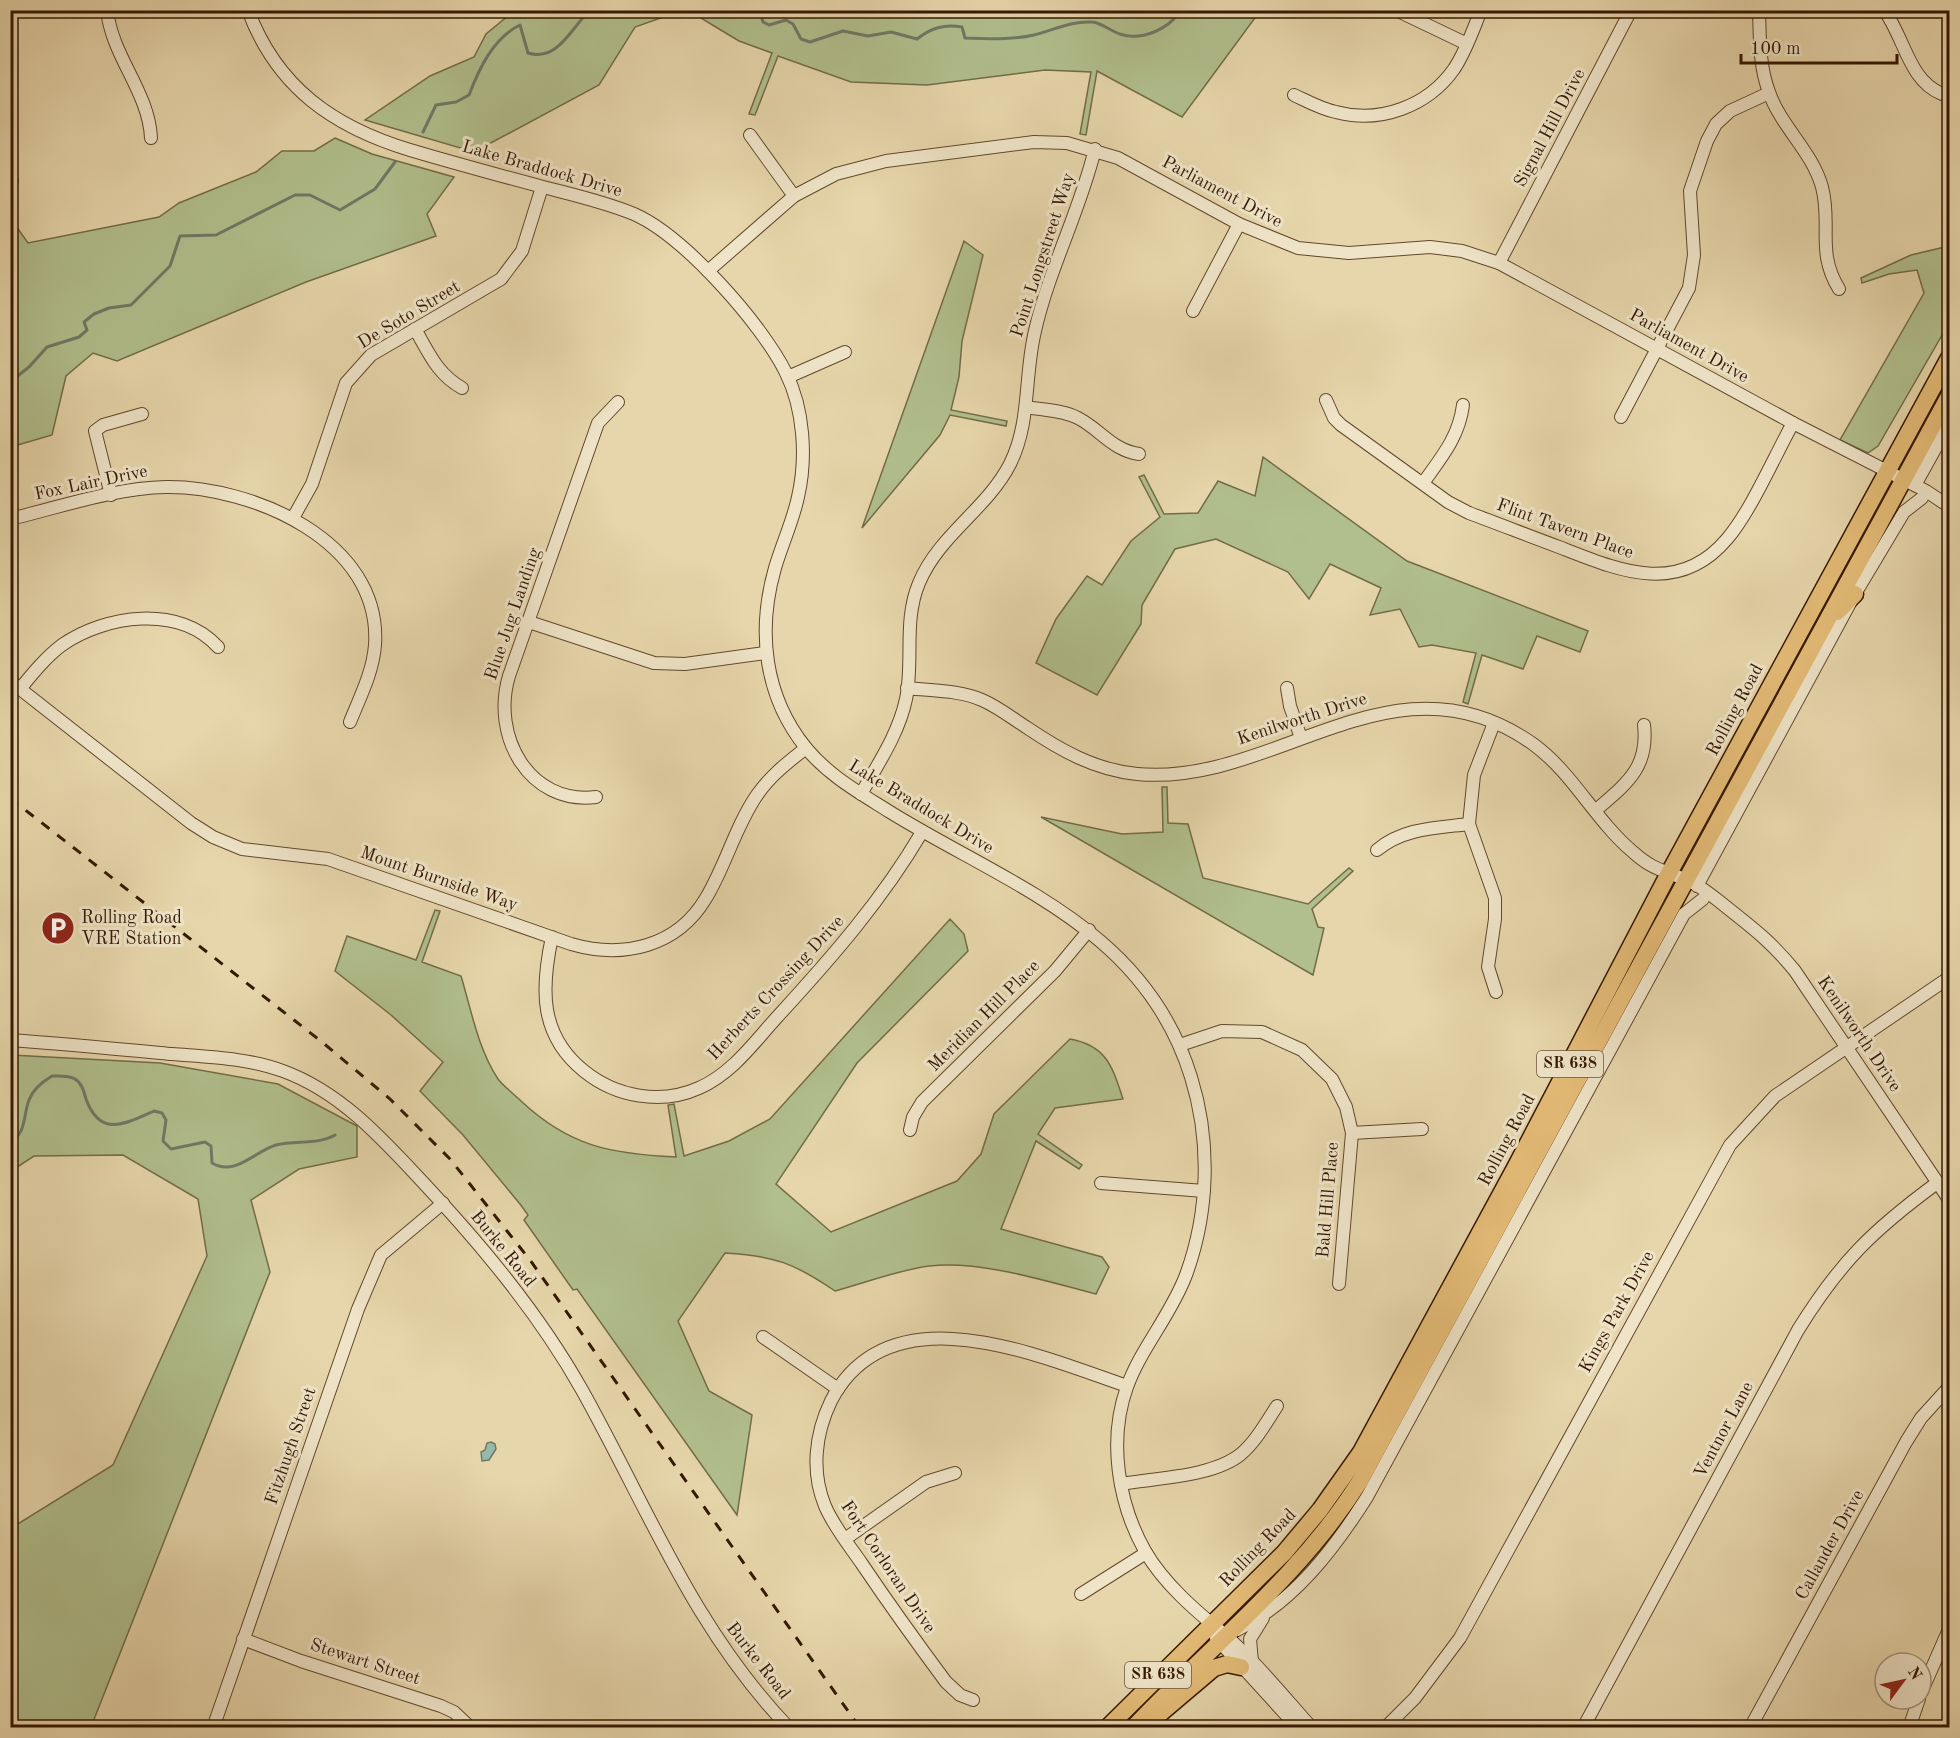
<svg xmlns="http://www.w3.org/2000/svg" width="1960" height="1738" font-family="'Old Standard TT',serif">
	<rect width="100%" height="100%" fill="#e7d6ab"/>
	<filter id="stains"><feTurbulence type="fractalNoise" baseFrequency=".00333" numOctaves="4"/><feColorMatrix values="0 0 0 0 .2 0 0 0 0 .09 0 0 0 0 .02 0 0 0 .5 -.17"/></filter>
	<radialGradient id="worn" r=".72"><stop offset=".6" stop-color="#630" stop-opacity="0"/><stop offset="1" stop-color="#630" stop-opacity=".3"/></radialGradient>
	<g fill="#b1bf8d" stroke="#736c48" stroke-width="1.5">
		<path d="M 514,11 L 514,10 L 1260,11 L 1182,117 L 1097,71 L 1086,135 L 1080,134 L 1091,72 L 1045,70 L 927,85 L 851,82 L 778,56 L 755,115 L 749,114 L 772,53 L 739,41 L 696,15 L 669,15 L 635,27 L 599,85 L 474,152 L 365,120 L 430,76 L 474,57 L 486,34 Z"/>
		<path d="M 335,138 L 372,154 L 454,177 L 427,214 L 436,236 L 306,282 L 117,361 L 93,353 L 66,376 L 52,435 L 11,447 L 10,250 L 16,247 L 11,240 L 11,219 L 28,243 L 159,217 L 179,203 L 256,172 L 282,151 L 314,151 Z"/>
		<path d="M 964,241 L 983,255 L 962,341 L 959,377 L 951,410 L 1007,421 L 1006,426 L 950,415 L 940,435 L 862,528 Z"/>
		<path d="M 1949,246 L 1949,323 L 1878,446 L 1868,453 L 1840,440 L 1924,293 L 1917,270 L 1889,274 L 1862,283 L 1861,278 L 1911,255 Z"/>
		<path d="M 1263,457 L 1407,561 L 1588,631 L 1580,652 L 1537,636 L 1523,669 L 1482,655 L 1468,704 L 1463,702 L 1476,653 L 1432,645 L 1419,647 L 1400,609 L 1370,615 L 1381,588 L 1330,564 L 1309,599 L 1288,572 L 1216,539 L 1175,549 L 1142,605 L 1141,624 L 1097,695 L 1036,663 L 1056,619 L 1087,576 L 1102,585 L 1131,541 L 1160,517 L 1139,477 L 1144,475 L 1164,514 L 1198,513 L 1218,481 L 1255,496 Z"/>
		<path d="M 1162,787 L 1167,787 L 1168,823 L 1188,824 L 1203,878 L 1308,904 L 1349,868 L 1353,871 L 1312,909 L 1318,927 L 1324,928 L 1313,975 L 1041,817 L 1122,834 L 1163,832 Z"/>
		<path d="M 435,910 L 440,911 L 422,962 L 461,976 C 471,1009 478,1049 498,1079 C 504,1087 514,1094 521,1101 C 570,1147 612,1154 676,1157 L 668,1105 L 674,1104 L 684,1156 L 729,1141 L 770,1119 L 950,919 L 964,934 L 968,951 L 857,1063 L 776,1184 L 831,1232 L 957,1181 L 981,1154 L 994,1114 L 1070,1039 C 1107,1046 1112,1066 1123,1099 L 1055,1108 L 1038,1134 L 1082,1165 L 1079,1169 L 1036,1141 L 1001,1229 L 1102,1257 L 1109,1267 L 1096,1294 C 1045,1281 981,1260 929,1266 C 898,1270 865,1283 835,1291 C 794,1263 775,1256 725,1253 L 678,1321 L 709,1391 L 752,1415 L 737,1515 L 577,1289 L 573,1290 L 524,1220 L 528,1215 L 520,1204 L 463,1135 L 420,1091 L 443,1062 L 391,1015 L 335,971 L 347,936 L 416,960 Z"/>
		<path d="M 11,1055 L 160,1063 L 278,1084 L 357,1126 L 357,1157 L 299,1169 L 251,1200 L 270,1272 L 91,1727 L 11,1727 L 11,1532 L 16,1525 L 113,1465 L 207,1256 L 198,1199 L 123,1155 L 34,1156 L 11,1171 Z"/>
	</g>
	<path fill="#97b9aa" stroke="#707967" stroke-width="1.5" d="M 491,1442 L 495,1444 L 496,1449 L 489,1460 L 482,1461 L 481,1452 L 485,1450 L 487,1443 Z"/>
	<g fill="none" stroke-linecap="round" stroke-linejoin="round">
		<g stroke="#707967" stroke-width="3">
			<path d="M 622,10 L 623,14 L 642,10"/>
			<path d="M 768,10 L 761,15 L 763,22 L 769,25 L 786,20 L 793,24 L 801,39 L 810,42 L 843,31 L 868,36 L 891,32 L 917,39 C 931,28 944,24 962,27 L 965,38 C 987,39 1012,40 1034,35 C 1054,30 1070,21 1092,22 C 1104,22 1116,39 1138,36 C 1152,35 1175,24 1179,10"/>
			<path d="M 423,132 L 436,105 L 456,102 L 469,95 C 479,69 493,38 520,25 L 528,53 C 558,62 571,28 590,10"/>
			<path d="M 10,382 L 29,367 L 47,347 L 79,337 L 87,330 L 84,322 L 94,314 L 109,308 L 131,305 L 170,266 L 180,236 L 216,235 L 295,195 L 310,195 L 340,210 L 375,189 L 395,162"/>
			<path d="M 10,1142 C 27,1133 23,1115 29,1100 C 33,1089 42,1082 52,1076 C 59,1076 68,1075 75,1079 C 82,1083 84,1092 86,1099 C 100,1138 125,1124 154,1111 L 162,1113 L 166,1120 L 163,1141 L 171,1149 L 205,1142 L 211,1146 L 212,1163 C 235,1177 255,1151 276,1145 C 296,1140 318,1145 335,1135"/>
		</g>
		<g stroke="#62482d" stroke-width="14">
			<g id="minor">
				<path d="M 107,10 C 112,57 149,92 151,138"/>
				<path d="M 248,10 C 277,88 334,127 410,150 C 454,163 498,175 543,187 C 574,195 605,202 634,214 C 684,236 762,324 786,373 C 804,409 807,458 798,497 C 793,521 782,544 775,568 C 757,631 764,696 806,748 C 829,776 860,793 890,812 C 1010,886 1145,928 1191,1077 C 1211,1141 1209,1212 1186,1275 C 1171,1315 1141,1348 1127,1387 C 1108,1440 1118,1503 1145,1551 C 1164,1584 1196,1611 1225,1635 C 1256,1662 1284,1697 1312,1728"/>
				<path d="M 1396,10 L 1467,44"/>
				<path d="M 1759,10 C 1760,37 1759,66 1769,92 C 1781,127 1812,151 1822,187 C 1832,225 1816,252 1839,289"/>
				<path d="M 1884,10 C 1905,38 1908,80 1942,94"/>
				<path d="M 1294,95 C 1307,101 1321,109 1336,112 C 1380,124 1428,106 1454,69 C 1466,51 1473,30 1481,10"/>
				<path d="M 750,135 L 794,196"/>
				<path d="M 10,182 L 12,181"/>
				<path d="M 1499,263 L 1631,10"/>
				<path d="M 708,271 L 794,196 L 836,174 L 886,161 L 1034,142 L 1067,143 L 1118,158 L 1239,224 L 1298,248 L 1349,253 L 1430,247 L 1462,251 L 1499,263 L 1793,423 L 1926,491 L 1950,507"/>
				<path d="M 1193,311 L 1239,224"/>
				<path d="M 415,329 C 429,353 437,374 462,388"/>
				<path d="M 788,377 L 845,352"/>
				<path d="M 1326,400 L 1334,418 L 1341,425 L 1448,502 L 1469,513 C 1499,524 1529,536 1559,547 C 1618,570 1678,597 1727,539 C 1751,511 1774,457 1793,423"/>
				<path d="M 1026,407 C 1043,410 1062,410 1078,418 C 1101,430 1112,450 1139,454"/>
				<path d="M 1621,417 L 1689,288 L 1694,255 L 1690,191 L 1707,141 L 1716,124 L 1730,111 L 1769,93"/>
				<path d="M 1423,483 C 1441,458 1459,437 1463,405"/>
				<path d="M 1915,485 L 1950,422"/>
				<path d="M 111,495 L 95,431 L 103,425 L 142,414"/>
				<path d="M 293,518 L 312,484 L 346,383 L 371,355 L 501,279 L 522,251 L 542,187"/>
				<path d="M 10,519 C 61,507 114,488 166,487 C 252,486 382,541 375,645 C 373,672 360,697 350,722"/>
				<path d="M 529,622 L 654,663 L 685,664 L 765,653"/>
				<path d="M 10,681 L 191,823 L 213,837 L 242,849 L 328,859 L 571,944 C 623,959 677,947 706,898 C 726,865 735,827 757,795 C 770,776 788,762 806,748"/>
				<path d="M 907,688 C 932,691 959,690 982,700 C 998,707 1012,718 1026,727 C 1060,750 1095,770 1137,774 C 1276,787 1394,645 1533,744 C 1573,773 1595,820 1633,852 C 1653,870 1663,870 1687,880 C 1699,885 1710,894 1720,902 C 1750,926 1770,940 1795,971 L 1950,1201"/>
				<path d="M 1287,688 L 1290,706 L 1301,738"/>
				<path d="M 20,689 C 33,673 46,657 62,645 C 105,615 179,604 218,647"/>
				<path d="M 1494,723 L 1474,775 L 1469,824 L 1495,898 L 1495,919 L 1488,967 L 1496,992"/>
				<path d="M 861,794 C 878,764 899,733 906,699 C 914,661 903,621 919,583 C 939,535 987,509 1010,464 C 1031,422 1024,376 1035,331 C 1049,269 1080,211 1095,149"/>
				<path d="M 596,797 C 529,805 491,736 509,676 L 598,423 L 618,402"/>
				<path d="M 1596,810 C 1626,784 1649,768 1644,725"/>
				<path d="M 1377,850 C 1403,828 1436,828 1469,824"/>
				<path d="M 1697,886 L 1855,594 L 1904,512 L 1922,498"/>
				<path d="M 552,937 C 541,988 539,1035 584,1071 C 616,1097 661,1105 699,1088 C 733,1073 755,1041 779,1015 C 833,956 882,900 922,832"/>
				<path d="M 10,1040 C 65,1044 118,1049 172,1054 C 209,1057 248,1058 283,1071 C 338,1091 379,1135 418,1177 C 479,1242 538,1312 582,1390 C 648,1508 693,1628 789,1728"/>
				<path d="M 1180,1045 L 1222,1031 L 1262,1032 L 1302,1050 L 1332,1079 L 1346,1107 L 1352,1133 L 1339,1284"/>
				<path d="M 910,1130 L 913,1117 L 922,1102 L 1055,971 L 1089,930"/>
				<path d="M 1352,1133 L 1422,1129"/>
				<path d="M 1101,1183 L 1204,1191"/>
				<path d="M 763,1337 L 838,1389"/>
				<path d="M 1121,1484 C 1155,1478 1213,1477 1241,1454 C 1256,1441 1266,1423 1277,1406"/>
				<path d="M 845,1539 L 926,1482 L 955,1473"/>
				<path d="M 1081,1594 L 1146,1553"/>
				<path d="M 1237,1630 C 1294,1602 1334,1549 1367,1497 L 1684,914 L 1703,899"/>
				<path d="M 1216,1638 L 1298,1728"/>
				<path d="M 243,1639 L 301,1661 L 441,1706 L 454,1712 L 471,1728"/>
				<path d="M 1252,1662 L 1250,1639 L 1263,1618"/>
				<path d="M 1921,1693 L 1950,1627"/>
				<path d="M 973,1700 L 960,1695 L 946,1682 C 917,1643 889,1604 862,1564 C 849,1545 834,1527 825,1506 C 811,1472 815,1434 831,1401 C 889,1289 1039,1356 1127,1386"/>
				<path d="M 213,1728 L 358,1309 L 381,1255 L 443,1203"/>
				<path d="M 1385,1728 L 1415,1698 L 1460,1638 L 1730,1145 L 1775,1096 L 1950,977"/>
				<path d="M 1583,1728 L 1798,1330 C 1840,1262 1873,1230 1937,1183"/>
				<path d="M 1750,1728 L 1906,1442 L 1921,1418 L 1950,1386"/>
				<path d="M 1909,1728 L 1919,1699"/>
			</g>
		</g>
		<g stroke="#351803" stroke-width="19">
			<g id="major">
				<path d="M 1837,612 L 1855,594"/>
				<path d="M 1155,1718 L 1214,1668 L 1227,1664 L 1241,1667"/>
				<path d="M 1107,1728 L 1284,1553 L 1320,1510 L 1361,1452 L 1515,1168 L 1668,875 L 1950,356"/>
				<path d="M 1133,1728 C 1210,1646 1300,1577 1360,1481 L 1950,394"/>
			</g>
		</g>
		<use href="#minor" stroke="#efe4c8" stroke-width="12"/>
		<use href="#major" stroke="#e4bb76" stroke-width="16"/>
		<path stroke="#351803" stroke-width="3" stroke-dasharray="10 10" stroke-linecap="butt" d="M 10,798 L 322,1042 L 390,1099 L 450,1159 L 530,1260 L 860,1728"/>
	</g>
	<defs>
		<g id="parking-disc" transform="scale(1.725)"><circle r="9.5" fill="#8f2418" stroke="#efe4c8"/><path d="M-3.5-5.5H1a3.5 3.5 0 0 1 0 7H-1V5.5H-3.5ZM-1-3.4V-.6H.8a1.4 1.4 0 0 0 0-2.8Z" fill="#fff"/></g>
	</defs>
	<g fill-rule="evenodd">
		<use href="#parking-disc" x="58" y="928"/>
	</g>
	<g text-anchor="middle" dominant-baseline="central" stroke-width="6" stroke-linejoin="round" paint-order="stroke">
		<g fill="#efe4c8" stroke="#6d553e" stroke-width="1.5">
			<rect x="1537" y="1051" width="66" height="26" rx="4.5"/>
			<rect x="1125" y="1662" width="66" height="26" rx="4.5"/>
		</g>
		<g font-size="16" font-weight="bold" fill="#351803">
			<text x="1570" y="1064">SR 638</text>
			<text x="1158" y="1675">SR 638</text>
		</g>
		<g font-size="18" fill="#351803" stroke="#efe4c8">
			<text transform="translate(1550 128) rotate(-62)">Signal Hill Drive</text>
			<text transform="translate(542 169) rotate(16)">Lake Braddock Drive</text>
			<text transform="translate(1222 192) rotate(28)">Parliament Drive</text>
			<text transform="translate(1043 255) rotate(-72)">Point Longstreet Way</text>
			<text transform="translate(409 315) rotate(-31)">De Soto Street</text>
			<text transform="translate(1689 346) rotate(29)">Parliament Drive</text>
			<text transform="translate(91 483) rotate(-12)">Fox Lair Drive</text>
			<text transform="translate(1565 529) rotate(20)">Flint Tavern Place</text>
			<text transform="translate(513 614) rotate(-71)">Blue Jug Landing</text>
			<text transform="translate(1735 710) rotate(-62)">Rolling Road</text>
			<text transform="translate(1302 719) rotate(-18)">Kenilworth Drive</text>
			<text transform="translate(921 807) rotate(31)">Lake Braddock Drive</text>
			<text transform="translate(439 879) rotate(19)">Mount Burnside Way</text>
			<text transform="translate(776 988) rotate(-47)">Herberts Crossing Drive</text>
			<text transform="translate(984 1016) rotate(-45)">Meridian Hill Place</text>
			<text transform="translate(1859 1034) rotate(56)">Kenilworth Drive</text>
			<text transform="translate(1507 1140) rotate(-62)">Rolling Road</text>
			<text transform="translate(1328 1200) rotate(-85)">Bald Hill Place</text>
			<text transform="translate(503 1249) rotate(51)">Burke Road</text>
			<text transform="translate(1617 1312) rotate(-61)">Kings Park Drive</text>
			<text transform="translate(1724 1430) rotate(-62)">Ventnor Lane</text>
			<text transform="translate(291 1446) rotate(-71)">Fitzhugh Street</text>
			<text transform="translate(1830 1545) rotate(-61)">Callander Drive</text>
			<text transform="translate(1258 1548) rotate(-46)">Rolling Road</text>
			<text transform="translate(888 1567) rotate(56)">Fort Corloran Drive</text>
			<text transform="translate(758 1661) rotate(52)">Burke Road</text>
			<text transform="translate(365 1662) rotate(18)">Stewart Street</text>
		</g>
		<g font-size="18" fill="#351803" stroke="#efe4c8" text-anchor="start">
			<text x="81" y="918">Rolling Road<tspan x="81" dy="21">VRE Station</tspan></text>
		</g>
	</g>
	<rect width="1960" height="1738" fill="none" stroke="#e7d6ab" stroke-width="36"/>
	<rect x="12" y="12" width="1936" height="1714" fill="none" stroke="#351803" stroke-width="3"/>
	<rect x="18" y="18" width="1924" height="1702" fill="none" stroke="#351803" stroke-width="1.5"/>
	<g transform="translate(1903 1681) rotate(57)"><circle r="28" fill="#efe4c8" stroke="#a59279" stroke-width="1.5"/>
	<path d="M0-4.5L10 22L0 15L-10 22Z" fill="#8f2418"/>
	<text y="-9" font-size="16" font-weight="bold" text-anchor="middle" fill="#351803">N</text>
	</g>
	<path d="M1741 54v9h156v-9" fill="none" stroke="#351803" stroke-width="3"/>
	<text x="1750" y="54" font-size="18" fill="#351803" stroke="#efe4c8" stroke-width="4.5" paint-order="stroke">100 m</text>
	<rect width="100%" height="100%" filter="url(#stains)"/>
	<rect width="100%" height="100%" fill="url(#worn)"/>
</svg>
